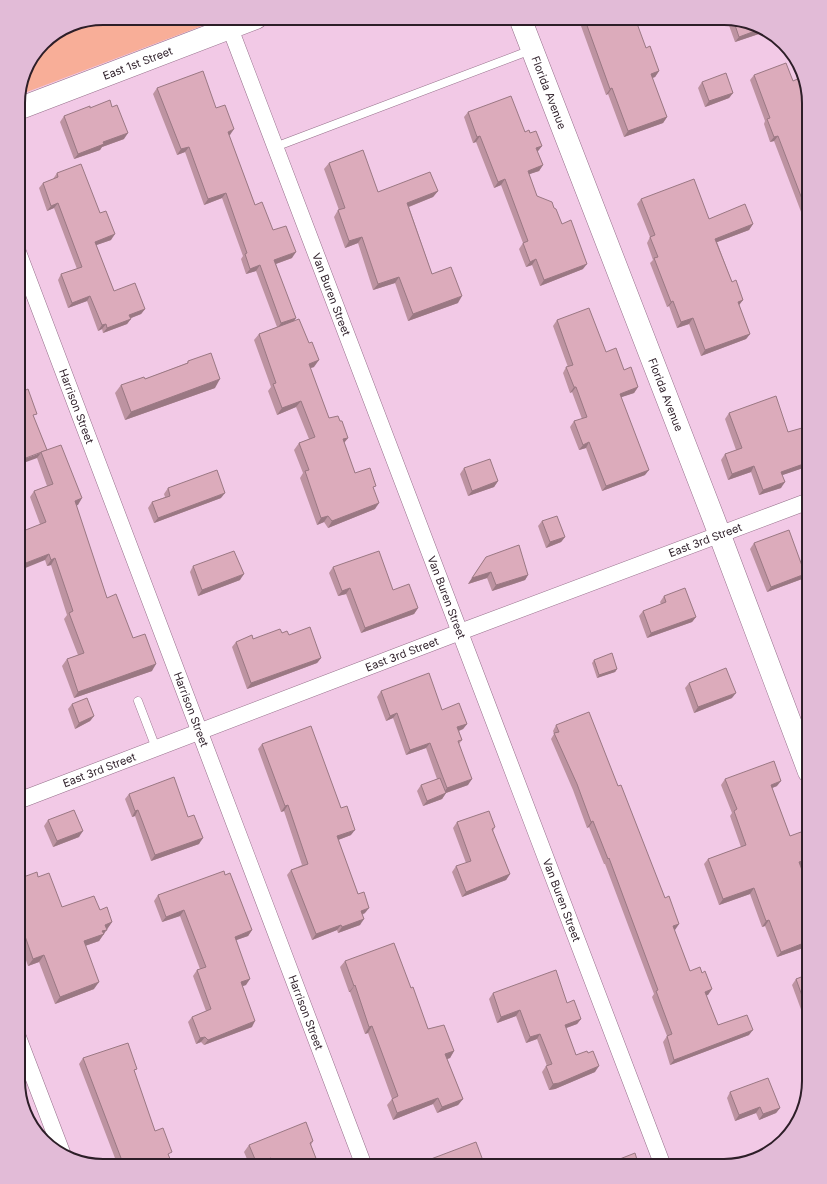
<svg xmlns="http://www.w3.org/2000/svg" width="827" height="1184" font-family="Inter,sans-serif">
	<rect width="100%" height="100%" fill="#f2c9e6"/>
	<path fill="#f8ae98" d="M 103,18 L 223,18 L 19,95 L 27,65 L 47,39 L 70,24 Z"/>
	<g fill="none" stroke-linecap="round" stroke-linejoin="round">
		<g stroke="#956f8a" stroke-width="9">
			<g id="lane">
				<path d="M 275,147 L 531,50"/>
				<path d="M 138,701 L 156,748"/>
			</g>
		</g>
		<g stroke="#956f8a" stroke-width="17">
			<g id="street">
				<path id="s1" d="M 230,28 L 663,1166"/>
				<path id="s2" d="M 18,252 L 364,1166"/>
				<path id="s3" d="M 18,801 L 460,632 L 809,501"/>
				<path d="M 18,1037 L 63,1155"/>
			</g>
		</g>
		<g stroke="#956f8a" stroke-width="23">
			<g id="secondary">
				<path id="s4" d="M 520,18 L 713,517 L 809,772"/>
				<path id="s5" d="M 18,109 L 256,18"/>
			</g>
		</g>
		<use href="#lane" stroke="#fff" stroke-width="8"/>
		<use href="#street" stroke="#fff" stroke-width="16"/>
		<use href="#secondary" stroke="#fff" stroke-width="22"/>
	</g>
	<g fill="#bd93a1">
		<path d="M 728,18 L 767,29 L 768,31 L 735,42 L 727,20 Z"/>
		<path d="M 585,20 L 646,48 L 659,71 L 655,77 L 652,78 L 667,117 L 663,123 L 624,137 L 608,94 L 606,95 L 581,26 Z"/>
		<path d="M 754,75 L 809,215 L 803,217 L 774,141 L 770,142 L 764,124 L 765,121 L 750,80 Z"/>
		<path d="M 702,82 L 733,93 L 729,98 L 705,107 L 698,88 Z"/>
		<path d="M 157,88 L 216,108 L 230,135 L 229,135 L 255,205 L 292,258 L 276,264 L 294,321 L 314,367 L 310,368 L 329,418 L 340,421 L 348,438 L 344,443 L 355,473 L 374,489 L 375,509 L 328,528 L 324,522 L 317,525 L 300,478 L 303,473 L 294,450 L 299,443 L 309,439 L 296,407 L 277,415 L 268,391 L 271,387 L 254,340 L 259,334 L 277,327 L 256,271 L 246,274 L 241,259 L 243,256 L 222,198 L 204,205 L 185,152 L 177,155 L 153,94 Z"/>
		<path d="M 112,107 L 124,139 L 102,147 L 100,150 L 74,159 L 60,122 L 64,116 L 90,108 Z"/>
		<path d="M 468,112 L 530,133 L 542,146 L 537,152 L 543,165 L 539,171 L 529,174 L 537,196 L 554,208 L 583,269 L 540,286 L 532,265 L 526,267 L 519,249 L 523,243 L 501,185 L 494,188 L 476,142 L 473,143 L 464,117 Z"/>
		<path d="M 329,163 L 378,192 L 438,191 L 433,197 L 409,207 L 432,274 L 458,303 L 408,321 L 395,283 L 373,290 L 358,243 L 345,248 L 334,217 L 338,210 L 339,210 L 324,169 Z"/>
		<path d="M 57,173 L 100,213 L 111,240 L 96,245 L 114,291 L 145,309 L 141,314 L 131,318 L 127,324 L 103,333 L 102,329 L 98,331 L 87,301 L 68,308 L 58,280 L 61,274 L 77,269 L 54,208 L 47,211 L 39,188 L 43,183 L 53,179 Z"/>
		<path d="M 641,199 L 709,219 L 753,224 L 749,230 L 717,242 L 732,282 L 743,300 L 739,305 L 750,334 L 746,339 L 701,356 L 689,324 L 677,328 L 669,306 L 667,307 L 650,263 L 653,260 L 647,243 L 650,237 L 637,204 Z"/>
		<path d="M 557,320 L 606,352 L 624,370 L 638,387 L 634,393 L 621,397 L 645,475 L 602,491 L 586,448 L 579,450 L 570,427 L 574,421 L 582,419 L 572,392 L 570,393 L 563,373 L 566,367 L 568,367 L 553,326 Z"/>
		<path d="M 188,361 L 215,388 L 125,420 L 115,393 L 121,385 L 145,379 L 187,363 Z"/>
		<path d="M 729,413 L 788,432 L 809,426 L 809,466 L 782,475 L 781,488 L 759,495 L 751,472 L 728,480 L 721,460 L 725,454 L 736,450 L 725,419 Z"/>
		<path d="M 34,418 L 47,450 L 78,505 L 76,505 L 107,598 L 133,638 L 152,671 L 74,698 L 62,666 L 67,659 L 78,655 L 64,619 L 67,615 L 51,565 L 47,566 L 45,560 L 40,524 L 30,497 L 34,491 L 47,486 L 37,458 Z"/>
		<path d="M 464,468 L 498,481 L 494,487 L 468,496 L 460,474 Z"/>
		<path d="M 168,488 L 221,498 L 154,523 L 148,508 L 152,502 L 165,497 L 164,494 Z"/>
		<path d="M 542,521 L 565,537 L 561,542 L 546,548 L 538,526 Z"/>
		<path d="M 754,543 L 802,579 L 767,592 L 750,549 Z"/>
		<path d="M 486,557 L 528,575 L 525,580 L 492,591 L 487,578 L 468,584 Z"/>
		<path d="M 193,566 L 240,580 L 198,596 L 190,572 Z"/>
		<path d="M 333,567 L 393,590 L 418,608 L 414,614 L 361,633 L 346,594 L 338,596 L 329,573 Z"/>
		<path d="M 664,596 L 696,617 L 692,622 L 647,638 L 639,616 L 643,611 L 661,604 L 660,602 Z"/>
		<path d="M 282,633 L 289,635 L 321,658 L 317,663 L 247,689 L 232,647 L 236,642 L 253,639 Z"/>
		<path d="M 594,660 L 617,669 L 615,672 L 597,678 L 592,663 Z"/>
		<path d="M 689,683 L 732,698 L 694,713 L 685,688 Z"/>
		<path d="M 381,691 L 442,710 L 467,724 L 463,729 L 459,731 L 462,740 L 459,744 L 468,785 L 446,793 L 442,799 L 423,806 L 417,791 L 421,785 L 437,779 L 426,748 L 406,755 L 393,718 L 386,721 L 377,697 Z"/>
		<path d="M 72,704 L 94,716 L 90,721 L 75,729 L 68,709 Z"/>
		<path d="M 556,725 L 675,930 L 674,930 L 690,971 L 708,995 L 706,995 L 718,1025 L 749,1035 L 670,1065 L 663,1042 L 667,1036 L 652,997 L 654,994 L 605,864 L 604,864 L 589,827 L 587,828 L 573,790 L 551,739 L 554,734 L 553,731 Z"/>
		<path d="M 262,744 L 351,835 L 338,840 L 365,913 L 362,915 L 360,925 L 338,933 L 337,930 L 312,940 L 287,875 L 291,870 L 302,865 L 284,811 L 281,812 L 258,749 Z"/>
		<path d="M 725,779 L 777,786 L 772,788 L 790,836 L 809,855 L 809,860 L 806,864 L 801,866 L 809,946 L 777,957 L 765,926 L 762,927 L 750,894 L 719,905 L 704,864 L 708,859 L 741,847 L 730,816 L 732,813 L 721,785 Z"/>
		<path d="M 129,794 L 199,844 L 151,861 L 135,816 L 132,817 L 125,799 Z"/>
		<path d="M 48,820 L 79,837 L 53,847 L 44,826 Z"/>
		<path d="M 457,822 L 495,827 L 493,831 L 510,874 L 506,880 L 462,897 L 452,872 L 456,866 L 466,863 L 453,828 Z"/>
		<path d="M 225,875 L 252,930 L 248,936 L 236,940 L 246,985 L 242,986 L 252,1027 L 204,1045 L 201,1042 L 196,1044 L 188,1022 L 192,1017 L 206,1011 L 193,976 L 197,970 L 200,969 L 180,916 L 162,922 L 154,901 L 158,895 Z"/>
		<path d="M 38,877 L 62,907 L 100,910 L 112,922 L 99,941 L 85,946 L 94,989 L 55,1004 L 39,962 L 28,966 L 18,937 L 18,879 Z"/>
		<path d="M 345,961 L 411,988 L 428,1029 L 454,1051 L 450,1058 L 447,1059 L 463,1099 L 458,1105 L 437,1113 L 433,1104 L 393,1120 L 387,1105 L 392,1099 L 368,1033 L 365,1034 L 350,992 L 349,992 L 340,967 Z"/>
		<path d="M 809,974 L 809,1031 L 792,985 L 796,979 Z"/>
		<path d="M 493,993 L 567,1003 L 581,1019 L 577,1024 L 566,1028 L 576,1055 L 595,1072 L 555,1089 L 549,1090 L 542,1072 L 546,1066 L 547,1066 L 537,1039 L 526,1043 L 516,1016 L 497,1023 L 489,999 Z"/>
		<path d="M 809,1032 L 809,1041 L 807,1035 Z"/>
		<path d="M 83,1058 L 134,1073 L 155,1131 L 169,1156 L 173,1166 L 118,1166 L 79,1064 Z"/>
		<path d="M 730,1092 L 780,1108 L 776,1113 L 759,1120 L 756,1113 L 735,1121 L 727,1098 Z"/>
		<path d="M 313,1141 L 311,1145 L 319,1166 L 266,1166 L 266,1165 L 264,1166 L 250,1166 L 244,1152 L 249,1145 Z"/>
		<path d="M 423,1162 L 425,1166 L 420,1166 Z"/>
	</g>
	<g fill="#9a7883">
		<path d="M 763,28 L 767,29 L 768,31 L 735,42 L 739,37 Z"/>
		<path d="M 659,71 L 655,77 L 647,80 L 651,74 Z"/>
		<path d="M 612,88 L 608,94 L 606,95 L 610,89 Z"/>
		<path d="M 733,93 L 729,98 L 705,107 L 709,101 Z"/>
		<path d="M 667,117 L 663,123 L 624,137 L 628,131 Z"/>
		<path d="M 234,129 L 230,135 L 224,137 L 228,132 Z"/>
		<path d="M 128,133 L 124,139 L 102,147 L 100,150 L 74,159 L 78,154 L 103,142 Z"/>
		<path d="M 480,136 L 476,142 L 473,143 L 477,137 Z"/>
		<path d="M 778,136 L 774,141 L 770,142 L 774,137 Z"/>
		<path d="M 542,146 L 538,151 L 532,154 L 536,148 Z"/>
		<path d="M 189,147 L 185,152 L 177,155 L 181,149 Z"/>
		<path d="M 543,165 L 539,171 L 524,176 L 528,171 Z"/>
		<path d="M 505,179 L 501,185 L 494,188 L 498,182 Z"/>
		<path d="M 438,191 L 433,197 L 403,209 L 407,203 Z"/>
		<path d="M 226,193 L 222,198 L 204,205 L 208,199 Z"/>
		<path d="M 58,203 L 54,208 L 47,211 L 51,206 Z"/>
		<path d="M 809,211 L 809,215 L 803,217 L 807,212 Z"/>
		<path d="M 753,224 L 749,230 L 712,244 L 715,239 Z"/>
		<path d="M 115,234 L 111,240 L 91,247 L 95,242 Z"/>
		<path d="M 362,237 L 358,243 L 345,248 L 349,241 Z"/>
		<path d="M 296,252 L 292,258 L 270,266 L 274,260 Z"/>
		<path d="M 536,259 L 532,265 L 526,267 L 530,262 Z"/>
		<path d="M 587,264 L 583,269 L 540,286 L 544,280 Z"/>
		<path d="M 260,265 L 256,271 L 246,274 L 250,269 Z"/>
		<path d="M 399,277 L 395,283 L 373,290 L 378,284 Z"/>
		<path d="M 90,296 L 87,301 L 68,308 L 72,303 Z"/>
		<path d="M 462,296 L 458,303 L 408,321 L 413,314 Z"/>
		<path d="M 743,300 L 739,305 L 738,302 Z"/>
		<path d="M 673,301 L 669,306 L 667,307 L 671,302 Z"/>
		<path d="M 145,309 L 141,314 L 126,320 L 129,315 Z"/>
		<path d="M 296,318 L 292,324 L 277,329 L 281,323 Z"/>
		<path d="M 693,318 L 689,324 L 677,328 L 681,322 Z"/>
		<path d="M 131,319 L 127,324 L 103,333 L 107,328 Z"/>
		<path d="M 106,324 L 102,329 L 98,331 L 102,325 Z"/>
		<path d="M 750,334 L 746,339 L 701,356 L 705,350 Z"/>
		<path d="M 319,360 L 314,367 L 304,370 L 309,364 Z"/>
		<path d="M 220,379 L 215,388 L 125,420 L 131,412 Z"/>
		<path d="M 574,387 L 576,387 L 572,392 L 570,393 Z"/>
		<path d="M 638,387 L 634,393 L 616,399 L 620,394 Z"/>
		<path d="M 301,401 L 296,407 L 277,415 L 282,408 Z"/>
		<path d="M 348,438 L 343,444 L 343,439 Z"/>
		<path d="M 589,442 L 586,448 L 579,450 L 583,445 Z"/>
		<path d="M 41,453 L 37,458 L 18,465 L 18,461 Z"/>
		<path d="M 809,462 L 809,466 L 777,477 L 781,472 Z"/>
		<path d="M 754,466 L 751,472 L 728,480 L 732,474 Z"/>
		<path d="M 649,470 L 645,475 L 602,491 L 606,486 Z"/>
		<path d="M 498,481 L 494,487 L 468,496 L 472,491 Z"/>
		<path d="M 785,482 L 781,488 L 759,495 L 763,490 Z"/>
		<path d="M 225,493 L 221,498 L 154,523 L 158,518 Z"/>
		<path d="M 82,498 L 78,505 L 70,508 L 75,501 Z"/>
		<path d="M 379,503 L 375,509 L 328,528 L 332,521 Z"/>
		<path d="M 328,516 L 324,522 L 317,525 L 321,518 Z"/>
		<path d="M 565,537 L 561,542 L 546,548 L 550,542 Z"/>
		<path d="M 49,554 L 45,560 L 18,571 L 18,566 Z"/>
		<path d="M 55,558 L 51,565 L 47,566 L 51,560 Z"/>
		<path d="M 491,572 L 487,578 L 468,584 L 472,578 Z"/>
		<path d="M 244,574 L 240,580 L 198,596 L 202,590 Z"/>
		<path d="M 805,574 L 802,579 L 767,592 L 771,587 Z"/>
		<path d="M 528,575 L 525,580 L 492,591 L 496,585 Z"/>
		<path d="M 350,588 L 346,594 L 338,596 L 342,591 Z"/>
		<path d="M 418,608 L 414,614 L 361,633 L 365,628 Z"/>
		<path d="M 696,617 L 692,622 L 647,638 L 651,633 Z"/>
		<path d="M 321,658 L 317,663 L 247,689 L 251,683 Z"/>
		<path d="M 156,664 L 152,671 L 74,698 L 78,692 Z"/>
		<path d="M 617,669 L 615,672 L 597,678 L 599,675 Z"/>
		<path d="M 736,693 L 732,698 L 694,713 L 698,707 Z"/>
		<path d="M 397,713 L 393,718 L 386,721 L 390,716 Z"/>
		<path d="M 94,716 L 90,721 L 75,729 L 79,723 Z"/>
		<path d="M 467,724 L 463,729 L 453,733 L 457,727 Z"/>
		<path d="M 430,743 L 426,748 L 406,755 L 410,750 Z"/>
		<path d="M 472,779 L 468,785 L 443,794 L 447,788 Z"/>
		<path d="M 781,781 L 777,786 L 767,790 L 771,785 Z"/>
		<path d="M 446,793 L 442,799 L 423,806 L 427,801 Z"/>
		<path d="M 288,805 L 284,811 L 281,812 L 285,806 Z"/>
		<path d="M 138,810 L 135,816 L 132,817 L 135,811 Z"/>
		<path d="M 593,821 L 589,827 L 587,828 L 591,822 Z"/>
		<path d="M 355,830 L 351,835 L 333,842 L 337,836 Z"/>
		<path d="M 83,831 L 79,837 L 53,847 L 57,841 Z"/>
		<path d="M 203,838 L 199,844 L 151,861 L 155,855 Z"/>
		<path d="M 809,859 L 809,860 L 806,864 L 795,868 L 799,862 Z"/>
		<path d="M 510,874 L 506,880 L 462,897 L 466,892 Z"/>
		<path d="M 754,888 L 750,894 L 719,905 L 723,899 Z"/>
		<path d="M 369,908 L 365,913 L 357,916 L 361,911 Z"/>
		<path d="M 184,910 L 180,916 L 162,922 L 166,917 Z"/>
		<path d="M 364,919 L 360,925 L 338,933 L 342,927 Z"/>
		<path d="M 769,920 L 765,926 L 762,927 L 766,921 Z"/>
		<path d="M 112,922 L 99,941 L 79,948 L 84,941 L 105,925 Z"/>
		<path d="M 679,924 L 675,930 L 669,932 L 673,926 Z"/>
		<path d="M 341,925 L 337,930 L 312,940 L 316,934 Z"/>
		<path d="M 252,930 L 248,936 L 231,942 L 235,937 Z"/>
		<path d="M 809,941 L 809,946 L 777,957 L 781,952 Z"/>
		<path d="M 44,955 L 39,962 L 28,966 L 33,959 Z"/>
		<path d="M 250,979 L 246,985 L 237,988 L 241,982 Z"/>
		<path d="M 99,982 L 94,989 L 55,1004 L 60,997 Z"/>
		<path d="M 355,985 L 350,992 L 349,992 L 354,986 Z"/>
		<path d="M 712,989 L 708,995 L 701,997 L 705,992 Z"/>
		<path d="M 520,1010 L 516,1016 L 497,1023 L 501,1017 Z"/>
		<path d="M 581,1019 L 577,1024 L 561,1030 L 565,1025 Z"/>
		<path d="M 255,1021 L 252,1027 L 204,1045 L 208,1040 Z"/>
		<path d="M 372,1026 L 368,1033 L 365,1034 L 369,1027 Z"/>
		<path d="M 753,1030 L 749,1035 L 670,1065 L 674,1060 Z"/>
		<path d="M 540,1034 L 537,1039 L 526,1043 L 530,1037 Z"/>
		<path d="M 205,1037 L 201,1042 L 196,1044 L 200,1038 Z"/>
		<path d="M 454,1051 L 450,1058 L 441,1061 L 445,1054 Z"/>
		<path d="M 599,1066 L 595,1072 L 555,1089 L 549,1090 L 553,1084 Z"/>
		<path d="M 438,1098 L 433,1104 L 393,1120 L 397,1113 Z"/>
		<path d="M 463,1099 L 458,1105 L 437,1113 L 442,1107 Z"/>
		<path d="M 760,1107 L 756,1113 L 735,1121 L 739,1115 Z"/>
		<path d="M 780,1108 L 776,1113 L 759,1120 L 763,1114 Z"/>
		<path d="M 271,1158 L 266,1165 L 264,1166 L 255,1166 L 257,1164 Z"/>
	</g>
	<g fill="#dcabbb" stroke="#9a7883">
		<path d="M 590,18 L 635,18 L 646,48 L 650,46 L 659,71 L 651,74 L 667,117 L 628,131 L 612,88 L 610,89 L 585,20 Z"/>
		<path d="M 733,19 L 763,28 L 739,37 Z"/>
		<path d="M 786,63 L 793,81 L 802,77 L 809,103 L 809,211 L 807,212 L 778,136 L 774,137 L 767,119 L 770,118 L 754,75 Z"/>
		<path d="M 203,71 L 216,108 L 225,105 L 234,129 L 228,132 L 255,205 L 262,202 L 273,230 L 286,226 L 296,252 L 274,260 L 296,318 L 281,323 L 260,265 L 250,269 L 245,254 L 247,253 L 226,193 L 208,199 L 189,147 L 181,149 L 157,88 Z"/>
		<path d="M 726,73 L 733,93 L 709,101 L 702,82 Z"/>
		<path d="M 511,96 L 525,132 L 529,130 L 530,133 L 536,131 L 542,146 L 536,148 L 543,165 L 528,171 L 537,196 L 552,202 L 554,208 L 556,209 L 562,224 L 571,220 L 587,264 L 544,280 L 536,259 L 530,262 L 523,243 L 528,241 L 505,179 L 498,182 L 480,136 L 477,137 L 468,112 Z"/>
		<path d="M 110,100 L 112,107 L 117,105 L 128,133 L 103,142 L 104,144 L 78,154 L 64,116 L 90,106 L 90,108 Z"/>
		<path d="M 363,150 L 378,192 L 430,172 L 438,191 L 407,203 L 432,274 L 451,267 L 462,296 L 413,314 L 399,277 L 378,284 L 362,237 L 349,241 L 338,210 L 345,208 L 329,163 Z"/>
		<path d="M 81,164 L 100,213 L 106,211 L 115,234 L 95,242 L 114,291 L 135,283 L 145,309 L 129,315 L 131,319 L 107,328 L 106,324 L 102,325 L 90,296 L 72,303 L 61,274 L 82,267 L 58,203 L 51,206 L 43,183 L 58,177 L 57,173 Z"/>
		<path d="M 694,179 L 709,219 L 745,204 L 753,224 L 715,239 L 732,282 L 736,280 L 743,300 L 738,302 L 750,334 L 705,350 L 693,318 L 681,322 L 673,301 L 671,302 L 654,258 L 658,257 L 650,237 L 655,235 L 641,199 Z"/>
		<path d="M 589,308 L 606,352 L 616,348 L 624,370 L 631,367 L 638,387 L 620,394 L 649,470 L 606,486 L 589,442 L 583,445 L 574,421 L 587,417 L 576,387 L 574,387 L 566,367 L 573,365 L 557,320 Z"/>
		<path d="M 299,319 L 309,343 L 312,342 L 319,360 L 309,364 L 329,418 L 338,416 L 340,421 L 342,421 L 348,438 L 343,439 L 355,473 L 370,468 L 376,486 L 373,487 L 379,503 L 332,521 L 328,516 L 321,518 L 305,471 L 309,470 L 299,443 L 315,437 L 301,401 L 282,408 L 273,384 L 276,383 L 259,334 Z"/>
		<path d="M 211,353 L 220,379 L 131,412 L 121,385 L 144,377 L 145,379 L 188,363 L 188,361 Z"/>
		<path d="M 18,369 L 26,390 L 28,389 L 37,414 L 33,415 L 47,450 L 18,461 Z"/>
		<path d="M 776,396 L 788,432 L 809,426 L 809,462 L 781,472 L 785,482 L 763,490 L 754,466 L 732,474 L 725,454 L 742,448 L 729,413 Z"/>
		<path d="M 61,445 L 82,498 L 75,501 L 107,598 L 116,594 L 133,638 L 145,634 L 156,664 L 78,692 L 67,659 L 84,653 L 69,613 L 73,611 L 55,558 L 51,560 L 49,554 L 18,566 L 18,533 L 46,522 L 34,491 L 53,484 L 41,452 Z"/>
		<path d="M 490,459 L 498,481 L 472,491 L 464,468 Z"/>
		<path d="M 217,470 L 225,493 L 158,518 L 152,502 L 170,496 L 168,488 Z"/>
		<path d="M 557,516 L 565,537 L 550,542 L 542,521 Z"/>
		<path d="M 789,530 L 805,574 L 771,587 L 754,543 Z"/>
		<path d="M 519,545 L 528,575 L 496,585 L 491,572 L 472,578 L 486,557 Z"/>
		<path d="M 234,551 L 244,574 L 202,590 L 193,566 Z"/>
		<path d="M 379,551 L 393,590 L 409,584 L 418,608 L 365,628 L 350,588 L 342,591 L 333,567 Z"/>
		<path d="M 685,588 L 696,617 L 651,633 L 643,611 L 666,602 L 664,596 Z"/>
		<path d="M 310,627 L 321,658 L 251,683 L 236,642 L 252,635 L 253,639 L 280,629 L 282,633 L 287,631 L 289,635 Z"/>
		<path d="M 612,653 L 617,669 L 599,675 L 594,660 Z"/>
		<path d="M 726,668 L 736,693 L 698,707 L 689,683 Z"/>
		<path d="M 429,673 L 442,710 L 459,703 L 467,724 L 457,727 L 462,740 L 458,741 L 472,779 L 447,788 L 430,743 L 410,750 L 397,713 L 390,716 L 381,691 Z"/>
		<path d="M 87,698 L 94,716 L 79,723 L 72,704 Z"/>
		<path d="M 589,712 L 618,786 L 621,785 L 665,898 L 669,896 L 679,924 L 673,926 L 690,971 L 700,967 L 702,973 L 705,971 L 712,989 L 705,992 L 718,1025 L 747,1015 L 753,1030 L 674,1060 L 667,1036 L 672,1034 L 656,991 L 658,990 L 609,858 L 608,859 L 593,821 L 591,822 L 577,784 L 554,733 L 559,732 L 556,725 Z"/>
		<path d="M 311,726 L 341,808 L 347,806 L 355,830 L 337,836 L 358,894 L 364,892 L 369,908 L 361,911 L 364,919 L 342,927 L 341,925 L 316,934 L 291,870 L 308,864 L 288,805 L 285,806 L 262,744 Z"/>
		<path d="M 774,761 L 781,781 L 771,785 L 790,836 L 801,832 L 809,855 L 809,859 L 799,862 L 809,889 L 809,941 L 781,952 L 769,920 L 766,921 L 754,888 L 723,899 L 708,859 L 746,845 L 734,811 L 737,809 L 725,779 Z"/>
		<path d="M 174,777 L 188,817 L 194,815 L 203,838 L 155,855 L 138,810 L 135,811 L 129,794 Z"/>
		<path d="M 440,778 L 446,793 L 427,801 L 421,785 Z"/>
		<path d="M 74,810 L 83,831 L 57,841 L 48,820 Z"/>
		<path d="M 489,811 L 495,827 L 492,829 L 510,874 L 466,892 L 456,866 L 471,861 L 457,822 Z"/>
		<path d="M 224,871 L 225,875 L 230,873 L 252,930 L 235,937 L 250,979 L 241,982 L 255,1021 L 208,1040 L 205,1037 L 200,1038 L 192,1017 L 211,1009 L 197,970 L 206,967 L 184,910 L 166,917 L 158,895 Z"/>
		<path d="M 37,872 L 38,877 L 49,873 L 62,907 L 94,896 L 100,910 L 107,907 L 112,922 L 105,925 L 107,930 L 102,931 L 104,934 L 84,941 L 99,982 L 60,997 L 44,955 L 33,959 L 18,916 L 18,879 Z"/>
		<path d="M 394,943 L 411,988 L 413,987 L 428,1029 L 444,1025 L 454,1051 L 445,1054 L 463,1099 L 442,1107 L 438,1098 L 397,1113 L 392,1099 L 398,1096 L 372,1026 L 369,1027 L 355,985 L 354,986 L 345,961 Z"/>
		<path d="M 556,970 L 567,1003 L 574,1000 L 581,1019 L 565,1025 L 576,1055 L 587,1051 L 588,1053 L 593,1051 L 599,1066 L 559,1083 L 553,1084 L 546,1066 L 552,1064 L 540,1034 L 530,1037 L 520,1010 L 501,1017 L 493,993 Z"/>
		<path d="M 809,974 L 809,1015 L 796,979 Z"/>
		<path d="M 128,1043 L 137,1069 L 134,1070 L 155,1131 L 163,1128 L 172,1152 L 168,1154 L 173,1166 L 124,1166 L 83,1058 Z"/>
		<path d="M 768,1078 L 780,1108 L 763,1114 L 760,1107 L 739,1115 L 730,1092 Z"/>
		<path d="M 306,1122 L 313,1141 L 310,1143 L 319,1166 L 274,1166 L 271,1158 L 257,1164 L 249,1145 Z"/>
		<path d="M 476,1142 L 485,1166 L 425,1166 L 423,1162 Z"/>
		<path d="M 635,1153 L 639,1166 L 602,1166 Z"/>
	</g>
	<g text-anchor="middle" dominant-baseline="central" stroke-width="3" stroke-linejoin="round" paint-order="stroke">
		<g font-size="11" fill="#2d1e28" stroke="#f2c9e6">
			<text stroke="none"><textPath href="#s5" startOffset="128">East 1st Street</textPath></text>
			<text stroke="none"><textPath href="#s4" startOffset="80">Florida Avenue</textPath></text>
			<text stroke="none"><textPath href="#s1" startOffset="285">Van Buren Street</textPath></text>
			<text stroke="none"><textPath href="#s4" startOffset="404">Florida Avenue</textPath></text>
			<text stroke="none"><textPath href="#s2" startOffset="165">Harrison Street</textPath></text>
			<text stroke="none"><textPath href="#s3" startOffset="735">East 3rd Street</textPath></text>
			<text stroke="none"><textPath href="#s1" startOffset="609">Van Buren Street</textPath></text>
			<text stroke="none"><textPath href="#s3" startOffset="411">East 3rd Street</textPath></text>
			<text stroke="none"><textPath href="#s2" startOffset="489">Harrison Street</textPath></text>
			<text stroke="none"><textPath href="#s3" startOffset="87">East 3rd Street</textPath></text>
			<text stroke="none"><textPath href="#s1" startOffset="933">Van Buren Street</textPath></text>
			<text stroke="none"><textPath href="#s2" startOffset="813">Harrison Street</textPath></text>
		</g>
	</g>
	<path d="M0 0H827V1184H0ZM103 25H724A78 78 0 0 1 802 103V1081A78 78 0 0 1 724 1159H103A78 78 0 0 1 25 1081V103A78 78 0 0 1 103 25Z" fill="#e2bbd7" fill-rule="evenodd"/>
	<path fill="none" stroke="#2d1e28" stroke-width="2" d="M103 25H724A78 78 0 0 1 802 103V1081A78 78 0 0 1 724 1159H103A78 78 0 0 1 25 1081V103A78 78 0 0 1 103 25Z"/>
</svg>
